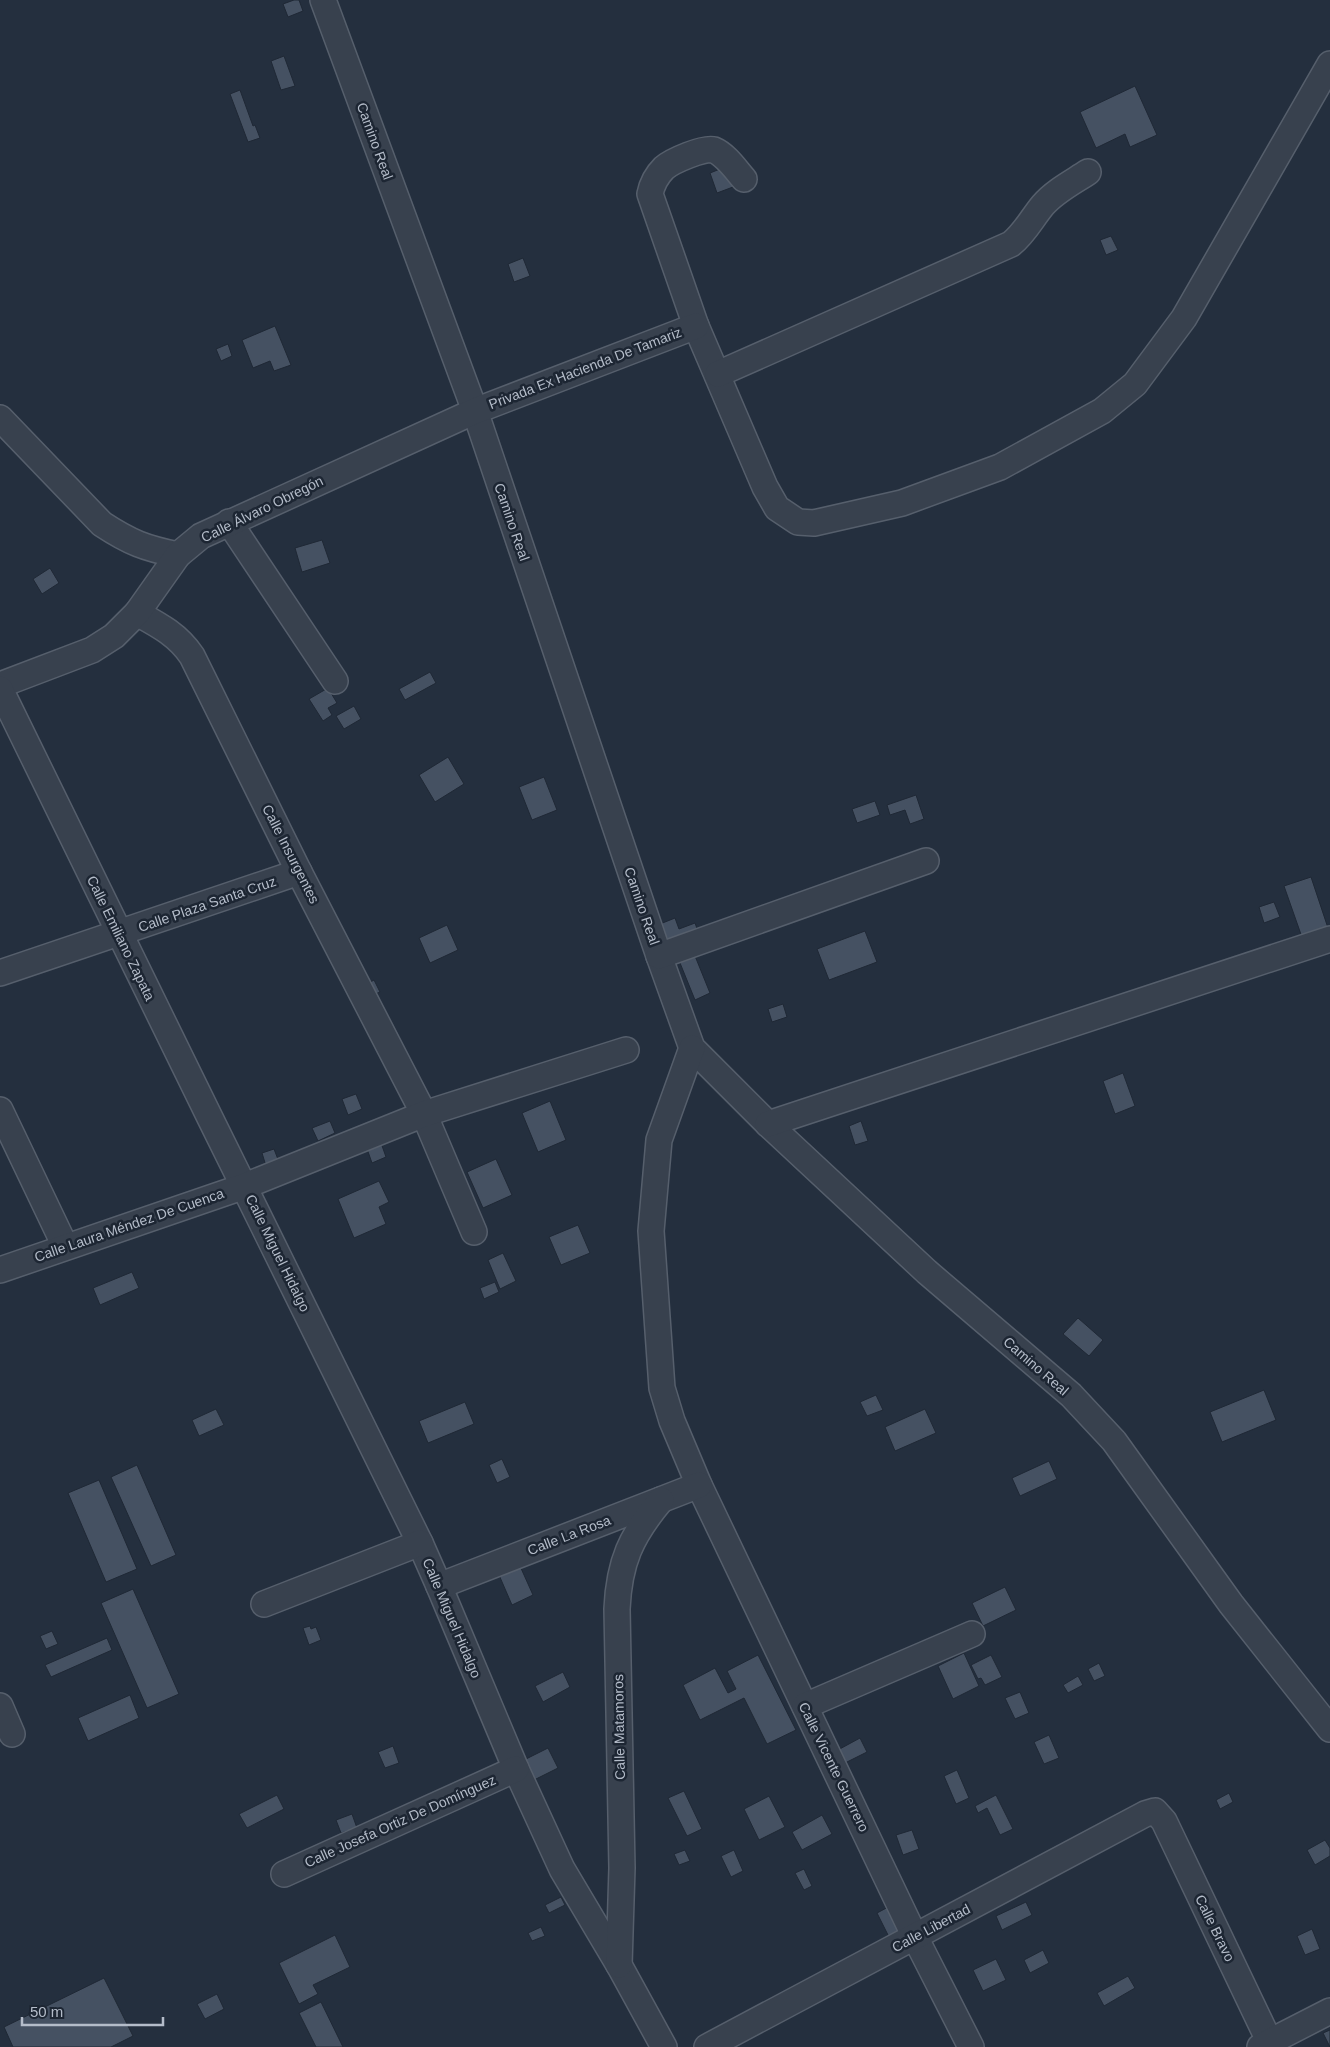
<svg xmlns="http://www.w3.org/2000/svg" width="1330" height="2047" font-family="Arial,sans-serif">
	<rect width="100%" height="100%" fill="#242f3e"/>
	<g fill="#455162" stroke="#1f2835">
		<path d="M 294,0 L 299,0 L 303,11 L 288,17 L 283,4 Z"/>
		<path d="M 284,56 L 295,86 L 281,90 L 271,61 Z"/>
		<path d="M 1135,86 L 1157,135 L 1130,147 L 1125,134 L 1096,148 L 1080,112 Z"/>
		<path d="M 240,90 L 253,126 L 255,125 L 260,138 L 248,142 L 230,94 Z"/>
		<path d="M 725,167 L 733,187 L 717,193 L 710,173 Z"/>
		<path d="M 1111,236 L 1118,250 L 1106,255 L 1100,240 Z"/>
		<path d="M 523,258 L 530,276 L 514,282 L 508,264 Z"/>
		<path d="M 275,326 L 291,365 L 274,371 L 270,361 L 253,368 L 242,340 Z"/>
		<path d="M 228,344 L 232,356 L 221,361 L 216,349 Z"/>
		<path d="M 322,540 L 330,563 L 302,572 L 295,548 Z"/>
		<path d="M 50,568 L 59,583 L 42,594 L 33,579 Z"/>
		<path d="M 430,672 L 436,683 L 405,700 L 399,689 Z"/>
		<path d="M 328,688 L 337,703 L 328,708 L 332,715 L 323,721 L 309,699 Z"/>
		<path d="M 354,706 L 361,719 L 344,729 L 336,716 Z"/>
		<path d="M 448,757 L 464,784 L 435,802 L 419,775 Z"/>
		<path d="M 544,777 L 557,810 L 532,820 L 519,787 Z"/>
		<path d="M 916,795 L 924,819 L 910,824 L 905,810 L 890,815 L 887,805 Z"/>
		<path d="M 875,801 L 880,815 L 857,823 L 852,809 Z"/>
		<path d="M 1311,877 L 1330,934 L 1304,943 L 1284,886 Z"/>
		<path d="M 1274,902 L 1280,917 L 1264,923 L 1259,907 Z"/>
		<path d="M 675,918 L 679,929 L 695,923 L 699,934 L 668,946 L 660,924 Z"/>
		<path d="M 447,925 L 458,950 L 430,963 L 419,938 Z"/>
		<path d="M 865,931 L 877,962 L 829,980 L 817,949 Z"/>
		<path d="M 693,951 L 710,993 L 695,1000 L 678,958 Z"/>
		<path d="M 374,980 L 380,992 L 371,996 L 365,985 Z"/>
		<path d="M 783,1004 L 787,1017 L 772,1022 L 768,1009 Z"/>
		<path d="M 1123,1073 L 1135,1106 L 1115,1114 L 1103,1081 Z"/>
		<path d="M 356,1094 L 362,1109 L 348,1115 L 342,1099 Z"/>
		<path d="M 550,1101 L 566,1140 L 538,1152 L 522,1113 Z"/>
		<path d="M 330,1121 L 335,1133 L 318,1141 L 312,1128 Z"/>
		<path d="M 861,1121 L 868,1141 L 855,1145 L 849,1126 Z"/>
		<path d="M 380,1140 L 386,1157 L 372,1163 L 366,1146 Z"/>
		<path d="M 274,1149 L 279,1162 L 266,1166 L 262,1153 Z"/>
		<path d="M 496,1159 L 512,1195 L 483,1208 L 467,1172 Z"/>
		<path d="M 379,1181 L 389,1202 L 379,1207 L 386,1224 L 354,1238 L 338,1199 Z"/>
		<path d="M 578,1225 L 590,1253 L 561,1265 L 549,1237 Z"/>
		<path d="M 503,1253 L 516,1281 L 500,1289 L 488,1260 Z"/>
		<path d="M 132,1272 L 139,1288 L 100,1305 L 93,1288 Z"/>
		<path d="M 495,1282 L 499,1292 L 484,1299 L 480,1288 Z"/>
		<path d="M 1078,1318 L 1103,1340 L 1089,1356 L 1063,1334 Z"/>
		<path d="M 1264,1390 L 1276,1420 L 1222,1442 L 1210,1412 Z"/>
		<path d="M 876,1395 L 883,1410 L 867,1416 L 860,1402 Z"/>
		<path d="M 465,1402 L 474,1424 L 428,1443 L 419,1421 Z"/>
		<path d="M 216,1409 L 224,1425 L 199,1436 L 192,1420 Z"/>
		<path d="M 925,1409 L 936,1433 L 895,1451 L 885,1427 Z"/>
		<path d="M 502,1459 L 510,1477 L 497,1483 L 489,1465 Z"/>
		<path d="M 1049,1461 L 1057,1479 L 1020,1496 L 1012,1478 Z"/>
		<path d="M 137,1465 L 176,1555 L 151,1566 L 111,1477 Z"/>
		<path d="M 99,1480 L 137,1569 L 106,1582 L 68,1493 Z"/>
		<path d="M 520,1566 L 533,1595 L 512,1605 L 499,1575 Z"/>
		<path d="M 1005,1587 L 1016,1610 L 983,1626 L 972,1603 Z"/>
		<path d="M 133,1589 L 179,1694 L 147,1708 L 101,1603 Z"/>
		<path d="M 310,1626 L 311,1629 L 316,1627 L 321,1640 L 309,1645 L 303,1628 Z"/>
		<path d="M 52,1631 L 58,1644 L 46,1649 L 40,1636 Z"/>
		<path d="M 107,1638 L 112,1650 L 51,1677 L 45,1665 Z"/>
		<path d="M 964,1653 L 979,1686 L 953,1699 L 938,1666 Z"/>
		<path d="M 758,1655 L 796,1730 L 767,1744 L 744,1698 L 700,1720 L 683,1685 L 715,1668 L 728,1693 L 736,1689 L 727,1671 Z"/>
		<path d="M 991,1655 L 1002,1677 L 985,1685 L 981,1678 L 978,1679 L 971,1665 Z"/>
		<path d="M 1099,1663 L 1105,1676 L 1094,1681 L 1088,1669 Z"/>
		<path d="M 563,1672 L 570,1687 L 543,1702 L 535,1686 Z"/>
		<path d="M 1078,1676 L 1083,1685 L 1068,1693 L 1063,1685 Z"/>
		<path d="M 1020,1692 L 1029,1713 L 1015,1719 L 1005,1698 Z"/>
		<path d="M 130,1695 L 139,1718 L 88,1741 L 78,1718 Z"/>
		<path d="M 1049,1735 L 1059,1758 L 1044,1764 L 1034,1742 Z"/>
		<path d="M 860,1738 L 867,1752 L 843,1764 L 836,1751 Z"/>
		<path d="M 393,1746 L 399,1763 L 385,1768 L 378,1752 Z"/>
		<path d="M 548,1748 L 558,1768 L 532,1781 L 522,1761 Z"/>
		<path d="M 957,1770 L 969,1798 L 956,1804 L 944,1776 Z"/>
		<path d="M 684,1791 L 702,1829 L 687,1836 L 668,1798 Z"/>
		<path d="M 1229,1793 L 1233,1802 L 1220,1809 L 1216,1800 Z"/>
		<path d="M 277,1795 L 284,1809 L 247,1828 L 239,1814 Z"/>
		<path d="M 996,1795 L 1013,1829 L 1000,1835 L 987,1808 L 978,1813 L 975,1806 Z"/>
		<path d="M 769,1796 L 785,1827 L 759,1840 L 744,1809 Z"/>
		<path d="M 352,1814 L 357,1828 L 341,1833 L 336,1820 Z"/>
		<path d="M 822,1815 L 832,1834 L 802,1850 L 792,1832 Z"/>
		<path d="M 912,1830 L 919,1849 L 903,1855 L 896,1835 Z"/>
		<path d="M 1325,1840 L 1330,1848 L 1330,1856 L 1315,1865 L 1307,1850 Z"/>
		<path d="M 685,1850 L 690,1861 L 679,1865 L 674,1854 Z"/>
		<path d="M 734,1850 L 743,1871 L 731,1877 L 721,1856 Z"/>
		<path d="M 804,1869 L 812,1886 L 804,1890 L 795,1873 Z"/>
		<path d="M 561,1897 L 565,1905 L 549,1913 L 545,1905 Z"/>
		<path d="M 1026,1902 L 1032,1915 L 1002,1930 L 996,1916 Z"/>
		<path d="M 892,1905 L 904,1929 L 889,1937 L 877,1913 Z"/>
		<path d="M 541,1927 L 545,1936 L 532,1941 L 528,1933 Z"/>
		<path d="M 1312,1929 L 1320,1949 L 1305,1955 L 1297,1936 Z"/>
		<path d="M 335,1935 L 350,1967 L 313,1985 L 318,1994 L 299,2004 L 279,1963 Z"/>
		<path d="M 1043,1950 L 1049,1963 L 1030,1973 L 1024,1960 Z"/>
		<path d="M 996,1959 L 1006,1980 L 983,1991 L 973,1970 Z"/>
		<path d="M 1128,1976 L 1135,1988 L 1104,2006 L 1097,1993 Z"/>
		<path d="M 104,1978 L 133,2036 L 111,2047 L 13,2047 L 4,2027 Z"/>
		<path d="M 217,1994 L 224,2009 L 205,2019 L 197,2004 Z"/>
		<path d="M 321,2002 L 343,2047 L 316,2047 L 299,2013 Z"/>
		<path d="M 1330,2030 L 1330,2047 L 1323,2033 Z"/>
	</g>
	<g fill="none" stroke-linecap="round" stroke-linejoin="round">
		<g stroke="#565f6c" stroke-width="28">
			<g id="minor">
				<path d="M 323,0 L 475,411 L 659,956 L 692,1048 L 768,1124 L 927,1272 L 1071,1395 L 1114,1441 L 1231,1604 L 1330,1729"/>
				<path d="M 744,179 C 736,170 726,155 714,150 C 704,147 672,161 664,168 C 656,176 652,184 650,194 L 696,326 L 765,487 L 777,508 L 798,522 L 814,523 L 902,503 L 1000,467 L 1102,411 L 1135,384 L 1184,318 L 1330,64"/>
				<path d="M 718,374 L 1011,244 C 1025,233 1032,218 1043,205 C 1055,191 1073,182 1088,172"/>
				<path d="M 0,418 L 102,524 C 131,543 145,548 178,555"/>
				<path d="M 229,522 L 335,681"/>
				<path d="M 137,613 C 159,625 178,635 192,656 L 299,872 L 424,1114 L 474,1232"/>
				<path d="M 0,685 L 92,650 L 114,636 L 137,613 L 178,555 L 201,536 L 475,411 L 696,326"/>
				<path d="M 0,689 C 138,975 280,1258 420,1543 L 439,1586 L 516,1769 L 562,1869 L 619,1965 L 664,2047"/>
				<path d="M 659,956 L 926,861"/>
				<path d="M 0,973 L 299,872"/>
				<path d="M 692,1048 L 659,1140 L 651,1231 L 662,1388 L 672,1421 L 699,1485 L 915,1937 L 971,2047"/>
				<path d="M 0,1110 L 65,1246"/>
				<path d="M 768,1124 L 1330,939"/>
				<path d="M 0,1270 L 245,1186 L 424,1114 L 626,1050"/>
				<path d="M 439,1586 L 699,1485"/>
				<path d="M 264,1604 L 420,1543"/>
				<path d="M 0,1706 L 12,1734"/>
				<path d="M 805,1706 L 972,1634"/>
				<path d="M 284,1874 L 516,1769"/>
				<path d="M 619,1965 L 622,1868 L 617,1609 C 619,1562 631,1536 661,1500"/>
				<path d="M 707,2047 L 1145,1814 L 1155,1811 L 1164,1821 L 1272,2047"/>
				<path d="M 1260,2047 L 1330,2011"/>
			</g>
		</g>
		<use href="#minor" stroke="#38414e" stroke-width="25"/>
	</g>
	<g text-anchor="middle" dominant-baseline="central" stroke-width="5" stroke-linejoin="round" paint-order="stroke">
		<g font-size="14" fill="#b4bcc9" stroke="#1d2633">
			<text transform="translate(375 141) rotate(70)">Camino Real</text>
			<text transform="translate(585 368) rotate(-21)">Privada Ex Hacienda De Tamariz</text>
			<text transform="translate(262 509) rotate(-26)">Calle Álvaro Obregón</text>
			<text transform="translate(512 522) rotate(71)">Camino Real</text>
			<text transform="translate(291 854) rotate(63)">Calle Insurgentes</text>
			<text transform="translate(207 904) rotate(-19)">Calle Plaza Santa Cruz</text>
			<text transform="translate(642 906) rotate(71)">Camino Real</text>
			<text transform="translate(121 938) rotate(64)">Calle Emiliano Zapata</text>
			<text transform="translate(129 1225) rotate(-19)">Calle Laura Méndez De Cuenca</text>
			<text transform="translate(278 1253) rotate(64)">Calle Miguel Hidalgo</text>
			<text transform="translate(1036 1366) rotate(41)">Camino Real</text>
			<text transform="translate(569 1535) rotate(-21)">Calle La Rosa</text>
			<text transform="translate(452 1618) rotate(67)">Calle Miguel Hidalgo</text>
			<text transform="translate(619 1727) rotate(-91)">Calle Matamoros</text>
			<text transform="translate(834 1767) rotate(64)">Calle Vicente Guerrero</text>
			<text transform="translate(400 1821) rotate(-24)">Calle Josefa Ortiz De Domínguez</text>
			<text transform="translate(931 1928) rotate(-28)">Calle Libertad</text>
			<text transform="translate(1215 1928) rotate(64)">Calle Bravo</text>
		</g>
	</g>
	<path d="M22 2017v8h141v-8" fill="none" stroke="#b4bcc9" stroke-width="2.5"/>
	<text x="30" y="2017" font-size="15" fill="#b4bcc9" stroke="#1d2633" stroke-width="4" paint-order="stroke">50 m</text>
</svg>
